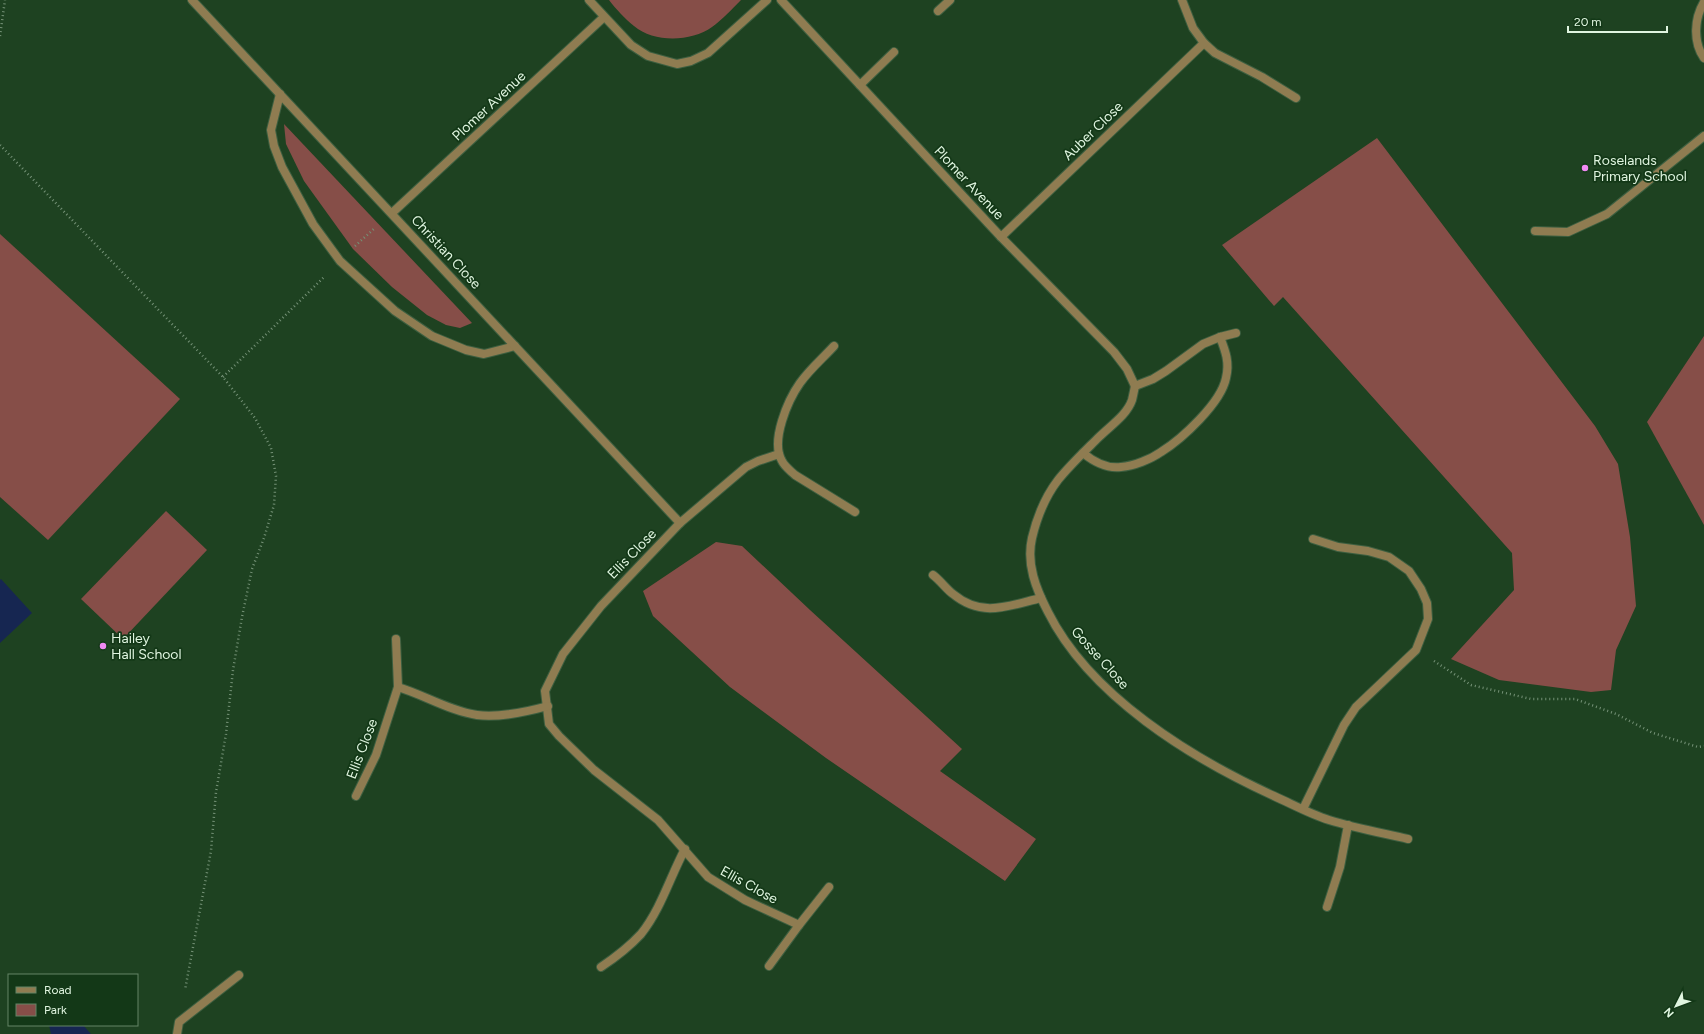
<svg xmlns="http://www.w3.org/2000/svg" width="1704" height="1034" font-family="Figtree,sans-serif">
	<rect width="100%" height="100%" fill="#1e4221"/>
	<g fill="#864e48">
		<path d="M 609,0 L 741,0 C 732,9 722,20 712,27 C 691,42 654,43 634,26 C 625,19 616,9 609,0 Z"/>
		<path d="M 284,124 L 472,323 L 460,328 L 446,325 L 427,315 L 392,287 L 353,249 L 304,181 L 286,144 Z"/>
		<path d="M 1377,138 L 1595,426 L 1618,464 L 1630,537 L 1636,606 L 1616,650 L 1611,690 L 1591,692 L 1499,680 L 1451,659 L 1514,590 L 1512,553 L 1283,297 L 1274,306 L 1222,245 Z"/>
		<path d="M 0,234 L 180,399 L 48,540 L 0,497 Z"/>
		<path d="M 1704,336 L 1704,525 L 1647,422 Z"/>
		<path d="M 166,511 L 207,550 L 123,639 L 81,599 Z"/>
		<path d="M 716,542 L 742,546 L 810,610 L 962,749 L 940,771 L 1036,839 L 1005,881 L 826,758 L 730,687 L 653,616 L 643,591 Z"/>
	</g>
	<g fill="#162651">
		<path d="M 1,579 L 32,613 L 0,643 L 0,580 Z"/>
		<path d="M 49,1025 L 83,1025 L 91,1034 L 51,1034 Z"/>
	</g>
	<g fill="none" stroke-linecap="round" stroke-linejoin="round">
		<g stroke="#3d5f40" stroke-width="10">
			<g id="lane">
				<path d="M 1704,2 C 1694,19 1693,42 1704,58"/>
				<path d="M 938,11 L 950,0"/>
				<path d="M 860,85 L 894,52"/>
				<path d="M 280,94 L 271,130 L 274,146 L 282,167 L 313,224 L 340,261 L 395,311 L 432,336 L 466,350 L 484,354 L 515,346"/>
				<path d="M 1535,231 L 1568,232 L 1607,214 L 1704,136"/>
				<path d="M 1083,453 C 1094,462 1106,469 1121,467 C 1134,466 1151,459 1161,452 C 1182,439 1221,403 1226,378 C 1230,362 1225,350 1220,337"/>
				<path d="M 933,575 C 941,581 946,589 953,594 C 982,618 1008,606 1041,598"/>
				<path d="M 1327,907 L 1340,867 L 1348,825"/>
				<path d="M 601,967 C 616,957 629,947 641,934 C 661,909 670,877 685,849"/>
				<path d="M 177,1034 L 179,1022 L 239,975"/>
			</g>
		</g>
		<g stroke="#3d5f40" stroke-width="10">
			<g id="street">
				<path d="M 192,0 L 680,523"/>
				<path d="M 589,0 L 631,45 L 648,56 L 677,64 L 691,61 L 708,53 L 767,0"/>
				<path d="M 781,0 L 1001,237 L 1114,352 L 1127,369 L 1135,386"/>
				<path d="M 1182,0 L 1193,28 L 1204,43 L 1215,53 L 1262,77 L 1296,98"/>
				<path d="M 392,213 L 604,17"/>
				<path d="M 1001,237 L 1204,43"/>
				<path d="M 834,346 C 823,358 810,369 800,383 C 788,400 770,441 782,461 C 785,467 791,471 795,475 L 855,512"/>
				<path d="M 1135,386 C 1134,391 1133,396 1132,400 C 1127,415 1110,426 1099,437 C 1085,451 1070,465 1058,480 C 1045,497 1037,517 1032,538 C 1026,564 1036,589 1048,612 C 1090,696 1191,758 1274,796 C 1292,804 1310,814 1329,820 C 1355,828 1382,833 1408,839"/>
				<path d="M 1135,386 L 1153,379 L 1166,371 L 1203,344 L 1220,337 L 1236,333"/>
				<path d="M 779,454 L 758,461 L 746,467 L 680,523 L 601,606 L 563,654 L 545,691 L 549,724 L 559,736 L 594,770 L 658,820 L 708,877 L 745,900 L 799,925"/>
				<path d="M 398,687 C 424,695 450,711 477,715 C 500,718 526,712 548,706"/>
				<path d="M 356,796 L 376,755 L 398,687 L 396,639"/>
				<path d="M 1303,809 L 1344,725 L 1356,707 L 1416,650 L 1428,619 L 1427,603 L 1421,589 L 1409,571 L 1389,557 L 1368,551 L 1338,547 L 1313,539"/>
				<path d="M 769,966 L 799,925 L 829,887"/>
			</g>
		</g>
		<g stroke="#759277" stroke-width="2.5" stroke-dasharray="1 3" stroke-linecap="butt">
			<path d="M 0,36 L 5,0"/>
			<path d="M 0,145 L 223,377 L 255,418 L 271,448 L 276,476 L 274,505 L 264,538 L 252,569 L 242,617 L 233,670 L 226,734 L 216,792 L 211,851 L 185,990"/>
			<path d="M 355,246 L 375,228"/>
			<path d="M 223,377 L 325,276"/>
			<path d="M 1434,661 L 1471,685 L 1531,699 L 1575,699 L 1616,714 L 1653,733 L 1698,747 L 1704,746"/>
		</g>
		<use href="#lane" stroke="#8f7c51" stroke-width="8"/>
		<use href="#street" stroke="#8f7c51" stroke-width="8"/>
	</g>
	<g fill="#f18af4" stroke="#133817" stroke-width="1.5">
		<circle cx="1585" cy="168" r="4"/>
		<circle cx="103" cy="646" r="4"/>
	</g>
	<g text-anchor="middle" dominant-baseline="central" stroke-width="3.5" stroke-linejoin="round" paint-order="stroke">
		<g font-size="14" fill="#e0f5e0" stroke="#133817">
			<text transform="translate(489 106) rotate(-43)">Plomer Avenue</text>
			<text transform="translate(1093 131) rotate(-44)">Auber Close</text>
			<text transform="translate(969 183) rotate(47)">Plomer Avenue</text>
			<text transform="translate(446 252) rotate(47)">Christian Close</text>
			<text transform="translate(632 554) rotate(-46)">Ellis Close</text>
			<text transform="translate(1100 658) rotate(48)">Gosse Close</text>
			<text transform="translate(362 749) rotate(-69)">Ellis Close</text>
			<text transform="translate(749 885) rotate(29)">Ellis Close</text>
		</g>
		<g font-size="14" fill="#e0f5e0" stroke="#133817" text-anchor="start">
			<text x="1593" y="160">Roselands<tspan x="1593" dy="16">Primary School</tspan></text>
			<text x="111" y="638">Hailey<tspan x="111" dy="16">Hall School</tspan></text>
		</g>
	</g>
	<rect x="8" y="974" width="130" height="52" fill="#133817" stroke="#658467"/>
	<rect x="16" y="987" width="20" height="6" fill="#8f7c51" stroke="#658467"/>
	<text x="44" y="994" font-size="12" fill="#e0f5e0">Road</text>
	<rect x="16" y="1004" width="20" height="12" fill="#864e48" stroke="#658467"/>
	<text x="44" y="1014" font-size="12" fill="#e0f5e0">Park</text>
	<g transform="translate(1676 1006) rotate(228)" stroke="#133817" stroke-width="3" paint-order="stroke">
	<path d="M0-3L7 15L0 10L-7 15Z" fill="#e0f5e0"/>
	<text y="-6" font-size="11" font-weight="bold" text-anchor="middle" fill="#e0f5e0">N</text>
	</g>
	<path d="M1568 26v6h99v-6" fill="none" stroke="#e0f5e0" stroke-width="2"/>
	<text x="1574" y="26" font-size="12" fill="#e0f5e0" stroke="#133817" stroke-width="3" paint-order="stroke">20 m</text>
</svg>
